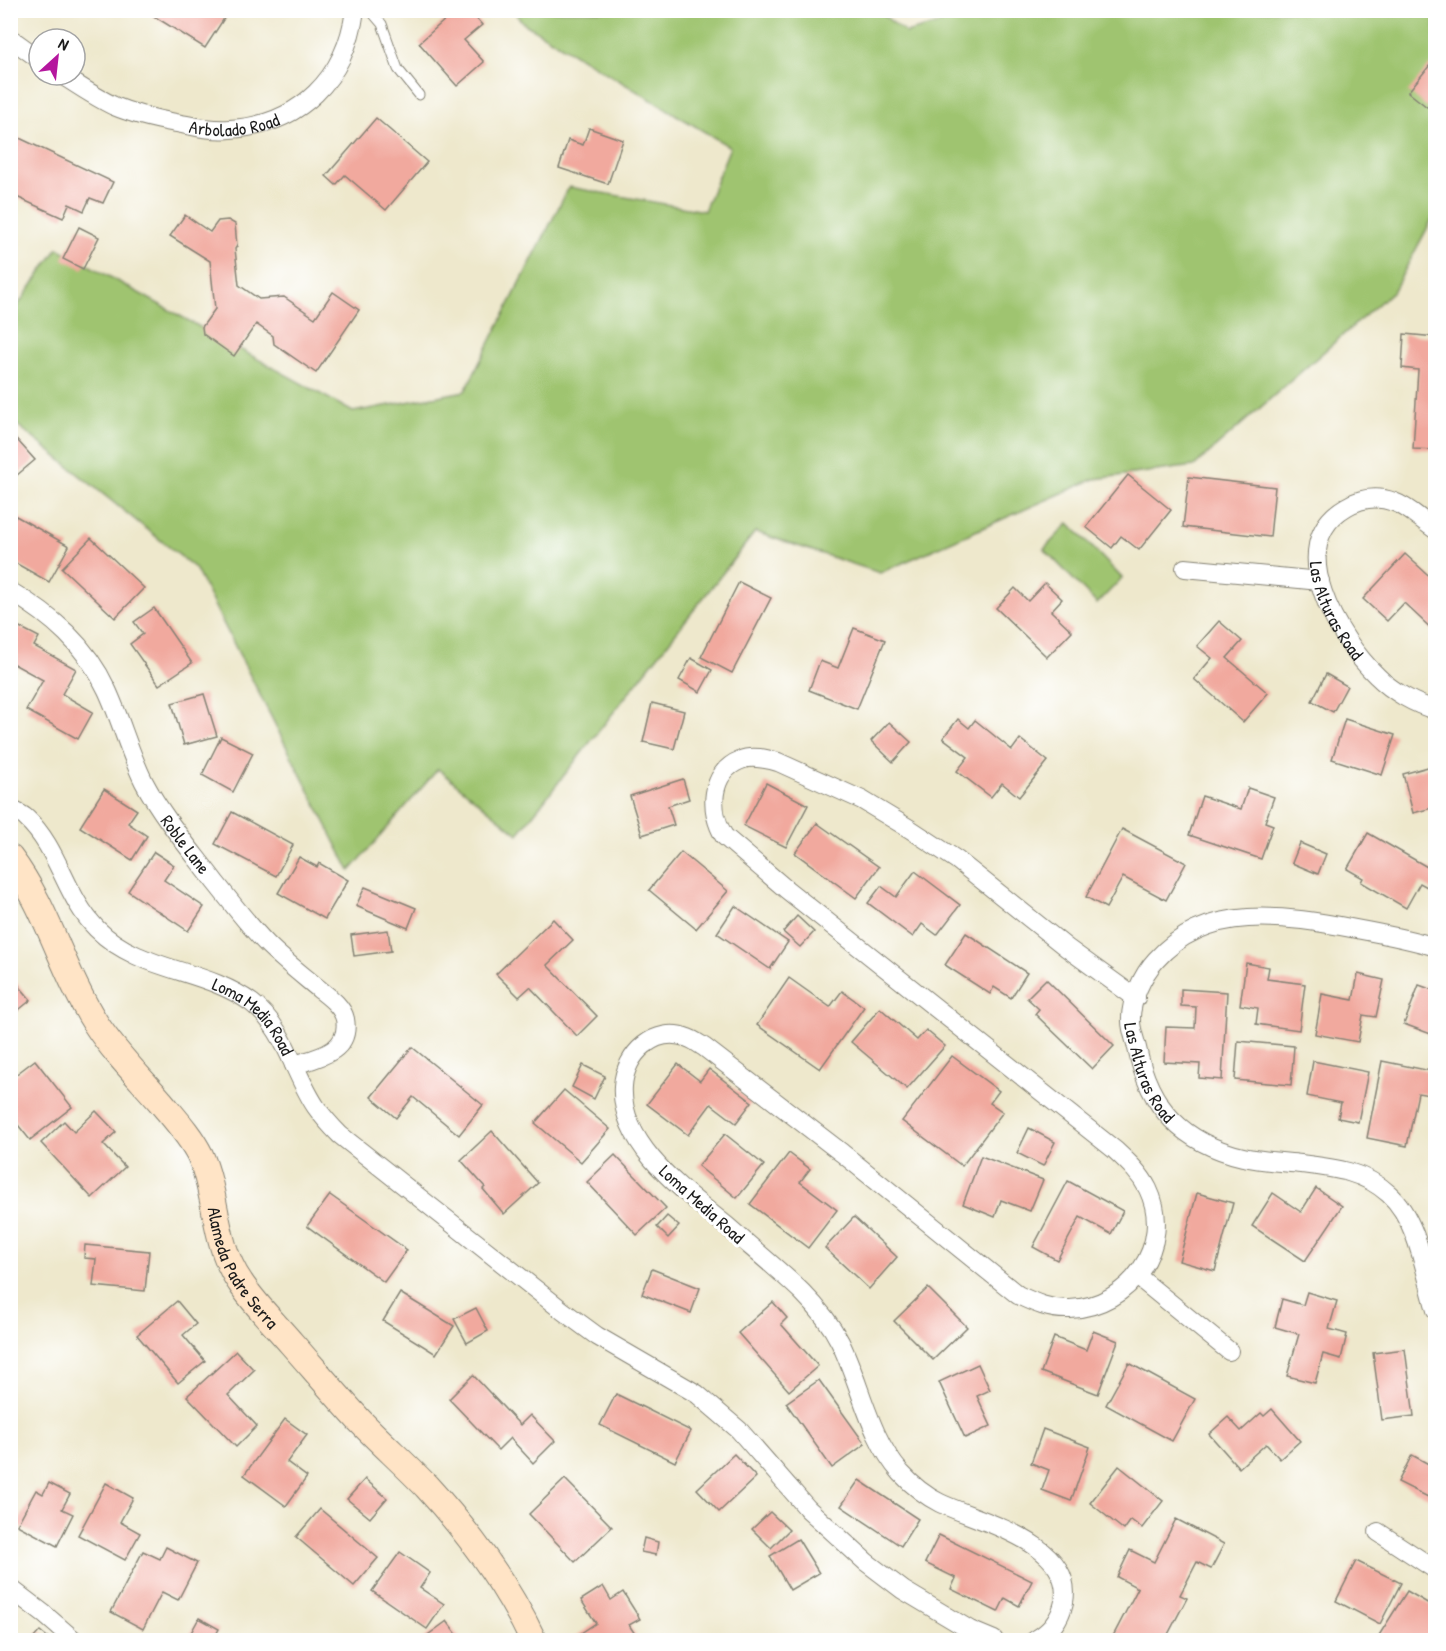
<svg xmlns="http://www.w3.org/2000/svg" width="1446" height="1651" font-family="'Patrick Hand',sans-serif">
	<rect width="100%" height="100%" fill="#fff"/>
	<filter id="ink" filterUnits="userSpaceOnUse"><feTurbulence type="fractalNoise" baseFrequency=".0167" numOctaves="2"/><feDisplacementMap in="SourceGraphic" scale="12" xChannelSelector="R" yChannelSelector="G"/><feConvolveMatrix kernelMatrix="1 2 1 2 8 2 1 2 1" color-interpolation-filters="sRGB"/></filter>
	<filter id="wash" filterUnits="userSpaceOnUse"><feTurbulence type="fractalNoise" baseFrequency=".008" numOctaves="4" result="noise"/><feDisplacementMap in="SourceGraphic" scale="24" xChannelSelector="R" yChannelSelector="G"/><feGaussianBlur stdDeviation="1.35" result="paint"/><feColorMatrix in="noise" values="0 0 0 0 0 0 0 0 0 0 0 0 0 0 0 0 0 1.4 0 .05"/><feComposite in="paint" operator="in"/></filter>
	<g filter="url(#wash)">
		<rect width="100%" height="100%" fill="#eee8cc"/>
		<g fill="#9fc46f" stroke="#5e7046" stroke-width="1.5">
			<path d="M 989,10 L 1435,11 L 1435,214 L 1394,290 L 1194,466 L 1094,479 L 880,573 L 755,532 L 518,834 L 438,769 L 350,871 L 195,568 L 11,420 L 11,315 L 58,248 L 353,412 L 465,391 L 569,187 L 704,211 L 730,147 L 523,23 L 514,11 L 878,11 L 906,33 Z"/>
			<path d="M 1069,523 L 1122,578 L 1097,604 L 1044,549 Z"/>
		</g>
		<g id="blocks">
			<g fill="#f1a99e">
				<path d="M 144,10 L 216,10 L 225,17 L 205,48 Z"/>
				<path d="M 456,10 L 469,10 L 482,25 L 464,40 L 484,62 L 457,86 L 419,43 Z"/>
				<path d="M 1430,65 L 1436,70 L 1436,97 L 1427,107 L 1408,92 Z"/>
				<path d="M 376,118 L 427,162 L 386,210 L 345,175 L 336,185 L 326,176 Z"/>
				<path d="M 589,128 L 623,140 L 608,184 L 559,168 L 568,140 L 583,145 Z"/>
				<path d="M 13,135 L 113,182 L 103,203 L 90,198 L 84,211 L 69,204 L 63,218 L 10,194 L 10,141 Z"/>
				<path d="M 185,215 L 210,232 L 218,221 L 228,220 L 235,224 L 237,246 L 235,249 L 239,285 L 259,299 L 284,297 L 315,318 L 333,292 L 359,310 L 316,373 L 274,344 L 273,336 L 256,324 L 234,356 L 203,334 L 202,327 L 215,309 L 210,261 L 170,236 Z"/>
				<path d="M 79,227 L 99,237 L 83,269 L 63,259 Z"/>
				<path d="M 1404,334 L 1436,337 L 1436,450 L 1413,449 L 1418,370 L 1402,368 Z"/>
				<path d="M 10,432 L 35,460 L 10,481 Z"/>
				<path d="M 1128,475 L 1171,510 L 1139,550 L 1121,536 L 1112,548 L 1086,527 Z"/>
				<path d="M 1189,477 L 1275,487 L 1270,537 L 1183,527 Z"/>
				<path d="M 16,516 L 69,546 L 49,582 L 10,560 L 10,526 Z"/>
				<path d="M 91,538 L 144,588 L 115,618 L 62,568 Z"/>
				<path d="M 1405,554 L 1436,582 L 1436,633 L 1404,603 L 1387,621 L 1363,599 Z"/>
				<path d="M 739,582 L 771,598 L 732,673 L 701,657 Z"/>
				<path d="M 1045,583 L 1062,599 L 1051,611 L 1072,631 L 1047,657 L 996,608 L 1015,588 L 1028,601 Z"/>
				<path d="M 154,608 L 192,663 L 159,685 L 130,644 L 143,634 L 134,622 Z"/>
				<path d="M 1219,621 L 1242,641 L 1227,658 L 1268,693 L 1243,722 L 1194,679 L 1212,658 L 1197,646 Z"/>
				<path d="M 10,622 L 39,637 L 34,646 L 76,669 L 62,694 L 93,712 L 78,739 L 26,710 L 43,680 L 10,662 Z"/>
				<path d="M 854,628 L 885,640 L 857,709 L 809,690 L 820,661 L 838,668 Z"/>
				<path d="M 691,658 L 712,670 L 700,692 L 679,680 Z"/>
				<path d="M 1326,674 L 1347,686 L 1333,712 L 1312,701 Z"/>
				<path d="M 204,694 L 217,736 L 184,745 L 172,703 Z"/>
				<path d="M 652,703 L 684,711 L 674,749 L 643,742 Z"/>
				<path d="M 958,719 L 969,728 L 975,720 L 1012,750 L 1020,739 L 1048,761 L 1019,797 L 1002,783 L 991,797 L 957,771 L 968,757 L 943,738 Z"/>
				<path d="M 1345,719 L 1395,735 L 1382,775 L 1332,759 Z"/>
				<path d="M 889,722 L 911,742 L 893,762 L 871,741 Z"/>
				<path d="M 221,737 L 253,753 L 233,792 L 202,775 Z"/>
				<path d="M 1435,765 L 1436,807 L 1413,813 L 1403,774 Z"/>
				<path d="M 683,779 L 689,799 L 668,806 L 674,825 L 642,835 L 630,796 Z"/>
				<path d="M 766,783 L 808,805 L 786,847 L 744,826 Z"/>
				<path d="M 1248,788 L 1274,797 L 1265,822 L 1273,825 L 1261,859 L 1189,835 L 1202,796 L 1241,809 Z"/>
				<path d="M 104,789 L 137,810 L 128,823 L 147,836 L 132,860 L 80,827 Z"/>
				<path d="M 232,812 L 293,845 L 276,876 L 215,844 Z"/>
				<path d="M 817,823 L 879,867 L 856,898 L 795,853 Z"/>
				<path d="M 1122,829 L 1186,863 L 1166,900 L 1123,877 L 1106,908 L 1086,897 Z"/>
				<path d="M 1368,833 L 1436,872 L 1436,892 L 1420,883 L 1406,908 L 1361,882 L 1363,878 L 1347,869 Z"/>
				<path d="M 1300,843 L 1326,854 L 1318,874 L 1292,863 Z"/>
				<path d="M 154,852 L 174,865 L 164,880 L 204,907 L 188,931 L 128,891 Z"/>
				<path d="M 681,852 L 728,891 L 696,929 L 649,890 Z"/>
				<path d="M 299,857 L 317,867 L 319,863 L 348,880 L 325,919 L 278,893 Z"/>
				<path d="M 915,871 L 960,905 L 937,935 L 922,924 L 913,937 L 868,903 L 881,886 L 896,897 Z"/>
				<path d="M 365,887 L 416,908 L 408,928 L 356,906 Z"/>
				<path d="M 735,906 L 788,942 L 770,969 L 717,933 Z"/>
				<path d="M 797,916 L 814,932 L 800,947 L 783,932 Z"/>
				<path d="M 553,919 L 573,940 L 547,965 L 597,1016 L 577,1036 L 530,987 L 519,997 L 496,974 Z"/>
				<path d="M 388,930 L 391,951 L 354,956 L 351,935 Z"/>
				<path d="M 966,933 L 1027,973 L 1011,998 L 994,987 L 990,994 L 945,965 Z"/>
				<path d="M 1246,963 L 1269,967 L 1267,979 L 1305,984 L 1299,1030 L 1256,1024 L 1258,1008 L 1240,1005 Z"/>
				<path d="M 1358,974 L 1384,980 L 1376,1017 L 1363,1015 L 1358,1042 L 1315,1034 L 1322,994 L 1353,1000 Z"/>
				<path d="M 10,975 L 31,1000 L 10,1017 Z"/>
				<path d="M 789,978 L 830,1007 L 842,991 L 864,1007 L 820,1069 L 757,1025 Z"/>
				<path d="M 1046,979 L 1114,1046 L 1092,1069 L 1035,1014 L 1039,1009 L 1027,998 Z"/>
				<path d="M 1419,985 L 1436,991 L 1436,1036 L 1404,1024 Z"/>
				<path d="M 1181,989 L 1227,992 L 1222,1080 L 1199,1078 L 1200,1064 L 1164,1062 L 1166,1027 L 1195,1028 L 1196,1007 L 1181,1006 Z"/>
				<path d="M 880,1008 L 917,1040 L 926,1030 L 945,1046 L 907,1089 L 851,1042 Z"/>
				<path d="M 1238,1041 L 1294,1046 L 1291,1085 L 1235,1080 Z"/>
				<path d="M 412,1047 L 483,1105 L 459,1135 L 413,1097 L 396,1118 L 371,1097 Z"/>
				<path d="M 952,1056 L 999,1091 L 990,1103 L 1003,1112 L 962,1166 L 902,1121 Z"/>
				<path d="M 35,1060 L 72,1107 L 30,1140 L 10,1115 L 10,1079 Z"/>
				<path d="M 1313,1061 L 1368,1072 L 1358,1122 L 1338,1118 L 1341,1103 L 1307,1096 Z"/>
				<path d="M 1382,1061 L 1436,1072 L 1436,1096 L 1418,1093 L 1407,1146 L 1367,1138 Z"/>
				<path d="M 678,1064 L 700,1081 L 709,1069 L 752,1102 L 736,1123 L 711,1104 L 688,1135 L 647,1104 Z"/>
				<path d="M 583,1065 L 605,1076 L 594,1099 L 572,1087 Z"/>
				<path d="M 564,1090 L 610,1129 L 581,1162 L 535,1123 Z"/>
				<path d="M 96,1111 L 116,1132 L 103,1144 L 125,1167 L 92,1198 L 41,1143 L 64,1121 L 74,1132 Z"/>
				<path d="M 1029,1128 L 1055,1142 L 1043,1166 L 1017,1153 Z"/>
				<path d="M 492,1131 L 538,1183 L 504,1214 L 483,1189 L 485,1187 L 461,1160 Z"/>
				<path d="M 725,1134 L 764,1165 L 737,1198 L 698,1166 Z"/>
				<path d="M 789,1153 L 810,1169 L 800,1182 L 837,1210 L 808,1248 L 750,1204 Z"/>
				<path d="M 615,1155 L 666,1208 L 637,1235 L 587,1182 Z"/>
				<path d="M 981,1156 L 1043,1180 L 1030,1211 L 1001,1200 L 995,1217 L 963,1204 Z"/>
				<path d="M 1068,1181 L 1123,1211 L 1111,1234 L 1080,1217 L 1057,1260 L 1033,1247 Z"/>
				<path d="M 1316,1188 L 1342,1206 L 1305,1261 L 1252,1226 L 1273,1193 L 1301,1212 Z"/>
				<path d="M 1197,1193 L 1233,1203 L 1215,1271 L 1179,1261 Z"/>
				<path d="M 330,1195 L 407,1250 L 384,1282 L 307,1226 Z"/>
				<path d="M 667,1216 L 679,1226 L 668,1238 L 657,1227 Z"/>
				<path d="M 854,1217 L 897,1257 L 869,1289 L 825,1248 Z"/>
				<path d="M 85,1245 L 149,1251 L 145,1291 L 93,1286 L 96,1259 L 84,1258 Z"/>
				<path d="M 652,1269 L 700,1288 L 691,1313 L 642,1294 Z"/>
				<path d="M 928,1288 L 967,1327 L 933,1360 L 894,1321 Z"/>
				<path d="M 1307,1292 L 1337,1301 L 1329,1329 L 1347,1334 L 1341,1359 L 1323,1354 L 1315,1383 L 1287,1376 L 1299,1334 L 1275,1327 L 1282,1299 L 1303,1305 Z"/>
				<path d="M 400,1293 L 454,1326 L 436,1354 L 383,1321 Z"/>
				<path d="M 177,1301 L 196,1324 L 183,1335 L 205,1361 L 178,1383 L 137,1335 Z"/>
				<path d="M 773,1302 L 787,1318 L 781,1324 L 818,1366 L 789,1391 L 738,1333 Z"/>
				<path d="M 476,1308 L 488,1331 L 467,1343 L 454,1319 Z"/>
				<path d="M 1093,1331 L 1118,1341 L 1098,1394 L 1041,1372 L 1054,1337 L 1086,1350 Z"/>
				<path d="M 1405,1349 L 1414,1416 L 1382,1420 L 1373,1353 Z"/>
				<path d="M 236,1351 L 254,1370 L 228,1395 L 257,1426 L 236,1447 L 187,1396 Z"/>
				<path d="M 1129,1363 L 1195,1399 L 1172,1441 L 1106,1405 Z"/>
				<path d="M 978,1364 L 990,1390 L 977,1396 L 991,1426 L 965,1438 L 939,1382 Z"/>
				<path d="M 473,1375 L 520,1425 L 530,1415 L 555,1441 L 533,1463 L 510,1438 L 498,1450 L 449,1399 Z"/>
				<path d="M 819,1380 L 865,1444 L 832,1468 L 786,1403 Z"/>
				<path d="M 616,1394 L 691,1431 L 675,1462 L 600,1425 Z"/>
				<path d="M 1272,1409 L 1300,1441 L 1280,1459 L 1266,1444 L 1239,1468 L 1209,1434 L 1228,1417 L 1241,1431 L 1261,1413 L 1264,1416 Z"/>
				<path d="M 285,1419 L 307,1435 L 287,1462 L 307,1477 L 286,1506 L 244,1475 Z"/>
				<path d="M 1043,1429 L 1090,1447 L 1071,1501 L 1042,1490 L 1049,1470 L 1031,1463 Z"/>
				<path d="M 734,1454 L 756,1477 L 719,1512 L 697,1489 Z"/>
				<path d="M 1412,1455 L 1436,1468 L 1436,1501 L 1398,1482 Z"/>
				<path d="M 1119,1466 L 1163,1501 L 1142,1528 L 1131,1520 L 1124,1530 L 1090,1503 Z"/>
				<path d="M 365,1479 L 387,1498 L 370,1518 L 347,1499 Z"/>
				<path d="M 565,1479 L 612,1527 L 575,1562 L 529,1514 Z"/>
				<path d="M 859,1480 L 918,1519 L 901,1546 L 841,1506 Z"/>
				<path d="M 49,1483 L 70,1494 L 62,1509 L 73,1514 L 57,1546 L 17,1525 L 36,1490 L 43,1494 Z"/>
				<path d="M 106,1483 L 133,1498 L 120,1522 L 140,1533 L 125,1560 L 78,1535 Z"/>
				<path d="M 320,1509 L 378,1558 L 354,1586 L 296,1537 Z"/>
				<path d="M 770,1512 L 789,1530 L 771,1548 L 752,1529 Z"/>
				<path d="M 1176,1519 L 1224,1544 L 1211,1569 L 1197,1562 L 1180,1595 L 1187,1598 L 1165,1640 L 1111,1640 L 1138,1588 L 1117,1577 L 1130,1550 L 1154,1562 Z"/>
				<path d="M 939,1535 L 1032,1581 L 1019,1606 L 1005,1598 L 998,1612 L 951,1589 L 956,1578 L 925,1563 Z"/>
				<path d="M 644,1538 L 658,1542 L 656,1555 L 641,1552 Z"/>
				<path d="M 798,1539 L 819,1573 L 790,1590 L 770,1556 Z"/>
				<path d="M 166,1547 L 197,1563 L 178,1600 L 162,1592 L 143,1629 L 111,1612 L 143,1551 L 160,1559 Z"/>
				<path d="M 400,1552 L 430,1573 L 420,1588 L 444,1604 L 427,1629 L 372,1591 Z"/>
				<path d="M 1356,1561 L 1401,1583 L 1380,1624 L 1336,1601 Z"/>
				<path d="M 603,1586 L 611,1600 L 623,1592 L 640,1619 L 629,1625 L 639,1640 L 573,1640 L 572,1639 L 596,1623 L 581,1600 Z"/>
				<path d="M 1407,1591 L 1436,1608 L 1436,1640 L 1376,1640 Z"/>
				<path d="M 199,1618 L 219,1629 L 213,1640 L 187,1640 Z"/>
				<path d="M 447,1621 L 461,1640 L 421,1640 Z"/>
				<path d="M 40,1631 L 51,1640 L 32,1640 Z"/>
			</g>
		</g>
	</g>
	<g filter="url(#ink)">
		<use href="#blocks" fill-opacity="0" stroke="#858274" stroke-width="1.5"/>
		<g fill="none" stroke-linecap="round" stroke-linejoin="round">
			<g stroke="#858274" stroke-width="11">
				<path id="lane" d="M 370,10 L 382,24 L 398,69 L 419,95"/>
			</g>
			<g stroke="#858274" stroke-width="20">
				<g id="street">
					<path d="M 10,38 L 39,59"/>
					<path id="s1" d="M 62,75 C 79,86 95,97 114,106 C 133,114 154,119 176,123 C 193,126 212,131 230,129 C 300,125 346,78 355,10"/>
					<path id="s2" d="M 1436,530 C 1422,521 1409,507 1394,502 C 1378,496 1361,498 1346,507 C 1281,545 1339,640 1377,676 C 1392,691 1414,704 1436,710"/>
					<path d="M 1185,568 L 1320,581"/>
					<path id="s3" d="M 10,591 C 52,616 86,645 107,690 C 121,720 129,752 144,782 C 163,818 191,850 215,882 C 232,903 248,925 267,944 C 283,960 301,974 319,989 C 329,997 342,1006 345,1019 C 351,1052 317,1058 294,1065"/>
					<path id="s4" d="M 10,809 C 16,812 22,814 26,818 C 59,848 65,897 97,929 C 140,972 205,968 252,1003 C 286,1029 293,1073 316,1107 C 323,1117 331,1126 340,1135 L 563,1311 L 597,1336 L 697,1394 L 739,1430 L 808,1509 L 866,1562 L 903,1590 L 970,1630 L 994,1640"/>
					<path id="s5" d="M 1436,947 C 1410,939 1383,934 1356,929 C 1320,922 1285,916 1248,918 C 1213,920 1180,933 1156,960 C 1143,974 1130,1001 1131,1021 C 1131,1030 1135,1039 1137,1048 C 1149,1108 1183,1143 1243,1157 C 1262,1161 1282,1162 1301,1164 C 1334,1168 1364,1171 1389,1194 C 1418,1220 1425,1274 1436,1310"/>
					<path d="M 1137,1276 L 1229,1351"/>
					<path d="M 1378,1532 L 1436,1570"/>
					<path d="M 10,1588 L 44,1614 L 74,1640"/>
					<path d="M 1035,1640 C 1050,1632 1060,1620 1064,1602 C 1075,1543 980,1522 940,1503 C 926,1496 912,1485 901,1473 C 869,1437 861,1385 840,1342 C 831,1324 816,1306 802,1292 C 778,1269 752,1248 727,1226 C 687,1193 619,1146 623,1086 C 625,1054 655,1025 688,1038 C 694,1040 699,1044 704,1047 L 842,1153 L 1018,1295 C 1035,1303 1050,1310 1070,1309 C 1129,1307 1175,1245 1148,1189 C 1140,1173 1128,1162 1115,1150 L 786,889 L 724,836 C 709,812 709,772 741,760 C 752,755 767,759 778,762 L 862,800 L 910,829 L 957,860 L 1067,948 L 1136,998"/>
				</g>
			</g>
			<g stroke="#858274" stroke-width="28">
				<g id="secondary">
					<path id="s6" d="M 10,858 C 48,908 62,971 96,1024 C 114,1052 138,1076 160,1101 C 174,1118 190,1135 200,1155 C 218,1196 213,1243 240,1282 C 255,1305 275,1324 292,1344 C 314,1369 336,1395 359,1420 C 381,1443 405,1464 427,1487 C 470,1534 506,1583 533,1640"/>
				</g>
			</g>
			<use href="#lane" stroke="#fff" stroke-width="9"/>
			<use href="#street" stroke="#fff" stroke-width="18"/>
			<use href="#secondary" stroke="#ffe4c6" stroke-width="26"/>
		</g>
	</g>
	<g text-anchor="middle" dominant-baseline="central" stroke-width="6" stroke-linejoin="round" paint-order="stroke">
		<g font-size="18" fill="#1c1c1c" stroke="#fff">
			<text stroke="none"><textPath href="#s1" startOffset="184">Arbolado Road</textPath></text>
			<text stroke="none"><textPath href="#s2" startOffset="219">Las Alturas Road</textPath></text>
			<text stroke="none"><textPath href="#s3" startOffset="315">Roble Lane</textPath></text>
			<text stroke="none"><textPath href="#s4" startOffset="334">Loma Media Road</textPath></text>
			<text stroke="none"><textPath href="#s5" startOffset="417">Las Alturas Road</textPath></text>
			<text transform="translate(702 1204) rotate(42)">Loma Media Road</text>
			<text stroke="none"><textPath href="#s6" startOffset="477">Alameda Padre Serra</textPath></text>
		</g>
	</g>
	<rect width="1446" height="1651" fill="none" stroke="#fff" stroke-width="36"/>
	<g transform="translate(57 57) rotate(27)"><circle r="28" fill="#ffffff" stroke="#a4a4a4" stroke-width="1.5"/>
	<path d="M0-4.5L10 22L0 15L-10 22Z" fill="#b5179e"/>
	<text y="-9" font-size="16" font-weight="bold" text-anchor="middle" fill="#1c1c1c">N</text>
	</g>
</svg>
